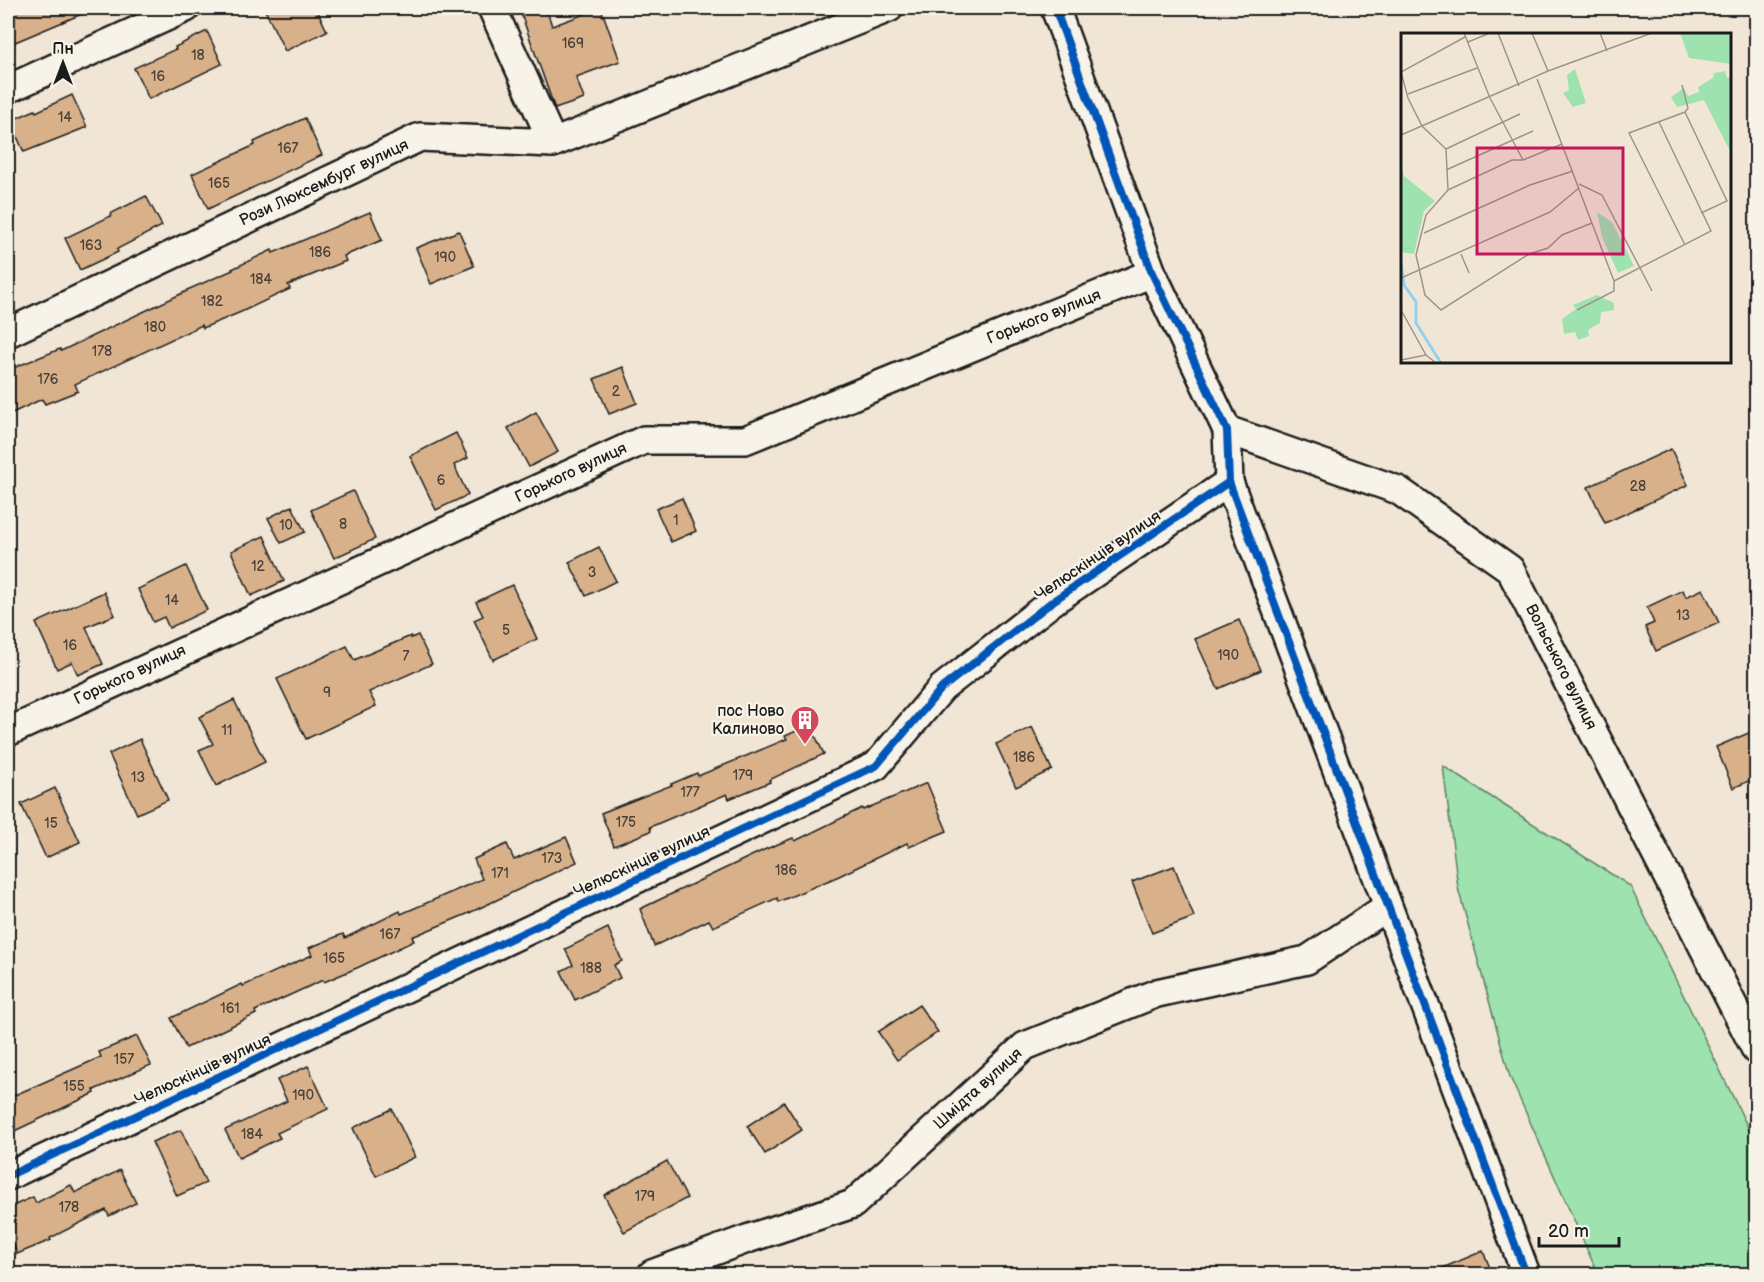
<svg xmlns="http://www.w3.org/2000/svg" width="1764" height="1282" font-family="'Balsamiq Sans',sans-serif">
	<rect width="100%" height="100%" fill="#f1e6d5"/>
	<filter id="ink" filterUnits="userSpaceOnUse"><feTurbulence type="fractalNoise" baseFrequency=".0167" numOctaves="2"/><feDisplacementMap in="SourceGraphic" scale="12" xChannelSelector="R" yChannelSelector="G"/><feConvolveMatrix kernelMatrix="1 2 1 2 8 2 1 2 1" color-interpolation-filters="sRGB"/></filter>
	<g filter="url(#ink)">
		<path fill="#9ee3af" stroke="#5d8066" stroke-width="1.5" d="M 1443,766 L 1630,886 L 1756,1144 L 1756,1274 L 1598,1274 L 1510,1077 L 1458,888 Z"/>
		<g fill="#d8b18a" stroke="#1c1c1c" stroke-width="1.5">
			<path d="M 24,8 L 96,8 L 8,45 L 8,15 Z"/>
			<path d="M 264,8 L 316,8 L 327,31 L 285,51 Z"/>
			<path d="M 519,8 L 546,8 L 552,26 L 601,8 L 620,61 L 576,77 L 584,99 L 555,109 Z"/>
			<path d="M 207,31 L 222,64 L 149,99 L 134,68 L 176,49 L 175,47 Z"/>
			<path d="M 72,95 L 87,127 L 24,152 L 10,121 L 35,110 L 36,112 Z"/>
			<path d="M 305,118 L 322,155 L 208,209 L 192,174 L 255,145 L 254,142 Z"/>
			<path d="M 146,196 L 162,226 L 117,249 L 118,252 L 80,270 L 65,238 L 111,216 L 110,214 Z"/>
			<path d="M 370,212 L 382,240 L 344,256 L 346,261 L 288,285 L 290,289 L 241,312 L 203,328 L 202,325 L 75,384 L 78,391 L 45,404 L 42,399 L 8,415 L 8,370 L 60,349 L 61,351 L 187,291 L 187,290 L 233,270 L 232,269 L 272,250 L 273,253 Z"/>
			<path d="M 459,231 L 474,266 L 431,284 L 416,248 Z"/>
			<path d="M 623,367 L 637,403 L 609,414 L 594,379 Z"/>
			<path d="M 536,412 L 558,452 L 529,467 L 508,428 Z"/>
			<path d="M 456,433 L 468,458 L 454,465 L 468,495 L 436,510 L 410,456 Z"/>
			<path d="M 1671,449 L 1688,485 L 1605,523 L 1588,487 Z"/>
			<path d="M 353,491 L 375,539 L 334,558 L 311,510 Z"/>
			<path d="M 682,498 L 696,531 L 671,542 L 656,509 Z"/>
			<path d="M 292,506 L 305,532 L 281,543 L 268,518 Z"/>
			<path d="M 264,536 L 284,581 L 251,596 L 231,551 Z"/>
			<path d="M 599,547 L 616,581 L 586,596 L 569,562 Z"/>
			<path d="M 186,566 L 207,610 L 169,628 L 164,617 L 153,622 L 138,589 Z"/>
			<path d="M 512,585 L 537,639 L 493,660 L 474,620 L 483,616 L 476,602 Z"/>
			<path d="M 1703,589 L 1719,623 L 1656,651 L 1645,627 L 1654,623 L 1647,607 L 1683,590 L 1686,597 Z"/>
			<path d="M 104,592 L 115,615 L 86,627 L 103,664 L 78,675 L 72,662 L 57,669 L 36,623 Z"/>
			<path d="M 1239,620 L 1261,670 L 1218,689 L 1195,639 Z"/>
			<path d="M 418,635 L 432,664 L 369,692 L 376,706 L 306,739 L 277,679 L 347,646 L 354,660 L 411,636 L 411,638 Z"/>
			<path d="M 234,700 L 265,762 L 216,786 L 199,750 L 213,744 L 199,717 Z"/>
			<path d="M 810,725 L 824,754 L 769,780 L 770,782 L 729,799 L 727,794 L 650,827 L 651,831 L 614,846 L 601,813 L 672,785 L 671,784 L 697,773 L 698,776 L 787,739 L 785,736 Z"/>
			<path d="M 1032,727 L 1052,770 L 1016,787 L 996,744 Z"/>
			<path d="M 1751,732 L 1756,746 L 1756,778 L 1733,788 L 1716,747 Z"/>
			<path d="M 140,739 L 168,800 L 137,814 L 109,754 Z"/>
			<path d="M 927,783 L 947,831 L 909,847 L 907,843 L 839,876 L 778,902 L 777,898 L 713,927 L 709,920 L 654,946 L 640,909 L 766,849 L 793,838 L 795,841 L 862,808 L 863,810 Z"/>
			<path d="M 55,788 L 80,842 L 46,858 L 21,804 Z"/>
			<path d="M 566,837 L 577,862 L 467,914 L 412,937 L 414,941 L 359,967 L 324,982 L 323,980 L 255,1011 L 256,1014 L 186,1048 L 171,1018 L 242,984 L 243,986 L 312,955 L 309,948 L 343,934 L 345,938 L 400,911 L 401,914 L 482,879 L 474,859 L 507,844 L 514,860 Z"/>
			<path d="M 1174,866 L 1194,917 L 1152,933 L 1132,882 Z"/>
			<path d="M 608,928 L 622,961 L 614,965 L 620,978 L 575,1000 L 561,971 L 573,965 L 565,949 Z"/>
			<path d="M 919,1005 L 938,1032 L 897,1060 L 878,1032 Z"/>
			<path d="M 137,1036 L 151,1065 L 94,1090 L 95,1093 L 8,1134 L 8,1098 L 101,1057 L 99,1052 Z"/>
			<path d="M 308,1066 L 328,1109 L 277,1133 L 280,1138 L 239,1158 L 225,1130 L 287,1101 L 277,1080 Z"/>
			<path d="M 784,1102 L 802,1130 L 765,1154 L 747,1126 Z"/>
			<path d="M 392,1109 L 415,1157 L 376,1176 L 353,1128 Z"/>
			<path d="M 181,1130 L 206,1183 L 177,1196 L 152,1142 Z"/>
			<path d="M 667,1161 L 687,1198 L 624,1232 L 604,1195 Z"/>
			<path d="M 120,1170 L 136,1203 L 109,1216 L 106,1210 L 50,1238 L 51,1240 L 17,1254 L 8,1230 L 8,1208 L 33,1197 L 36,1203 L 71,1185 L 75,1193 Z"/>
			<path d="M 1483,1251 L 1493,1275 L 1428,1275 L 1428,1274 Z"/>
		</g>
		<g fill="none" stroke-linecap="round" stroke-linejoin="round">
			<g stroke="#1c1c1c" stroke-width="32">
				<g id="minor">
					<path d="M 492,8 L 553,143"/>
					<path d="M 1055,8 L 1152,273 L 1227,430 L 1229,482 L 1526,1274"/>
					<path d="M 8,89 L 186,8"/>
					<path d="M 8,333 L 420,137 L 553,143 L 889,8"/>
					<path d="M 1227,430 L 1398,490 L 1510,569 L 1756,1050"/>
					<path d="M 8,732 L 644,440 L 745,440 L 1152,273"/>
					<path d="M 8,1176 L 876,766 L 942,688 L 1053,601 L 1229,482"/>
					<path d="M 652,1274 L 747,1239 L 853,1204 L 1025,1046 L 1157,993 L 1307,960 L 1387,907"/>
				</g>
			</g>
			<use href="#minor" stroke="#f7f3e8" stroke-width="27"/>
			<g stroke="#f7f3e8" stroke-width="11">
				<g id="cycleway">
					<path d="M 1055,8 L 1152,273 L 1227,430 L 1229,482 L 1526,1274"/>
					<path d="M 8,1176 L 876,766 L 942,688 L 1053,601 L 1229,482"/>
				</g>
			</g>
			<use href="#cycleway" stroke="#0057b8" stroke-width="8"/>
		</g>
	</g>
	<defs>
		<g id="building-pin" transform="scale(1.5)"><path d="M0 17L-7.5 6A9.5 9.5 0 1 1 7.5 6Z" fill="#d1495b" stroke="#f7f3e8"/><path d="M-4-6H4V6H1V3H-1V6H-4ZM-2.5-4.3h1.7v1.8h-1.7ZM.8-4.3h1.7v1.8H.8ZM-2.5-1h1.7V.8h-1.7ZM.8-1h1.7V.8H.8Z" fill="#fff"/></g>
	</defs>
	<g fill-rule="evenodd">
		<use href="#building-pin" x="805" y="720"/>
	</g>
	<g text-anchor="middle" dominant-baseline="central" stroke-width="4.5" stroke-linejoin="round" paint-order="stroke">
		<g font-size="14" fill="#4b4138">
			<text x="573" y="43">169</text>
			<text x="198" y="55">18</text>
			<text x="158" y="76">16</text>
			<text x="65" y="117">14</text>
			<text x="288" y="148">167</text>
			<text x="219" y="183">165</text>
			<text x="91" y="245">163</text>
			<text x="320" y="252">186</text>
			<text x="445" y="257">190</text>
			<text x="261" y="279">184</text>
			<text x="212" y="301">182</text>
			<text x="155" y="327">180</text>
			<text x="102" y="351">178</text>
			<text x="48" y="379">176</text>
			<text x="616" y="391">2</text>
			<text x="441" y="480">6</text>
			<text x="1638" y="486">28</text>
			<text x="676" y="520">1</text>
			<text x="343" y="524">8</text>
			<text x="286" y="525">10</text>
			<text x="258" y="566">12</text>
			<text x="592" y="572">3</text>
			<text x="172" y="600">14</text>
			<text x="1683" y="615">13</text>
			<text x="506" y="630">5</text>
			<text x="70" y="645">16</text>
			<text x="1228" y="655">190</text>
			<text x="406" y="656">7</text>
			<text x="327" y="692">9</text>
			<text x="227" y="730">11</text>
			<text x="1024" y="757">186</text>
			<text x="743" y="775">179</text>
			<text x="138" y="777">13</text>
			<text x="690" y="792">177</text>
			<text x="626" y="822">175</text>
			<text x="51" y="823">15</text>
			<text x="552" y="858">173</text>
			<text x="786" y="870">186</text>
			<text x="500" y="873">171</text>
			<text x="390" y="934">167</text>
			<text x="334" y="958">165</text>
			<text x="591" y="968">188</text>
			<text x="230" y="1008">161</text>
			<text x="124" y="1059">157</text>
			<text x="74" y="1086">155</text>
			<text x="303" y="1095">190</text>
			<text x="252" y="1134">184</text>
			<text x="645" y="1196">179</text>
			<text x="69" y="1207">178</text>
		</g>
		<g font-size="16" fill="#1c1c1c" stroke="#f7f3e8">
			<text transform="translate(324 183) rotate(-25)">Рози Люксембург вулиця</text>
			<text transform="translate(1044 317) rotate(-22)">Горького вулиця</text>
			<text transform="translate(571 473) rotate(-25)">Горького вулиця</text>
			<text transform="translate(1098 556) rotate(-34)">Челюскінців вулиця</text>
			<text transform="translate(1561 667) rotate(63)">Вольського вулиця</text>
			<text transform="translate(130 675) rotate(-25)">Горького вулиця</text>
			<text transform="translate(642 862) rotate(-25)">Челюскінців вулиця</text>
			<text transform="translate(203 1070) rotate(-25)">Челюскінців вулиця</text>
			<text transform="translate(978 1089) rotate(-42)">Шмідта вулиця</text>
		</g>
		<g font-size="16" fill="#1c1c1c" stroke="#f7f3e8" text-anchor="end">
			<text x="784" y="711">пос Ново<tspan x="784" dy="18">Калиново</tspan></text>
		</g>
	</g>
	<g transform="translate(1401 33)">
		<rect width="330" height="330" fill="#f1e6d5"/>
		<path d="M 279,0 L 330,0 L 330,31 L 288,25 ZM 174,36 L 185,70 L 172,74 L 162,60 L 168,57 L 166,42 ZM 324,38 L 326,45 L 330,43 L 330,120 L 303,67 L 276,74 L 270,64 L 283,55 L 287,63 L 298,59 L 297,54 L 312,45 L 313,40 ZM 0,132 L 3,143 L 34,168 L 23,178 L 13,221 L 0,219 ZM 196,179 L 211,189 L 233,233 L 217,240 L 201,204 ZM 196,262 L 213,270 L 213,277 L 200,279 L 199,290 L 187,297 L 188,303 L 177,307 L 174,299 L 163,301 L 161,286 L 175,276 L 172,272 Z" fill="#9ee3af"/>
		<path fill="none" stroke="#91d2f2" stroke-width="3" d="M 0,230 L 3,252 L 15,269 L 15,290 L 40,330"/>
		<path fill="none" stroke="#9c958b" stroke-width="1.5" d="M 63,0 L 89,65 L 122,127M 97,0 L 118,53M 131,0 L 147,38M 199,0 L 206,18M 64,4 L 0,39 L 7,65 L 21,93 L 45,116 L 47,157 L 25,182 L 15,222 L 24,262 L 40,277 L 128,221 L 147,215 L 161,202 L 191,190M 67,9 L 89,0M 136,46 L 213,248M 281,52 L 287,75 L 284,79 L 228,100 L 284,212M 7,61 L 76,35M 284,79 L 326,168 L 300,180M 0,102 L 147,38 L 251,0M 45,116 L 119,81M 45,137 L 132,98M 178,151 L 201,162 L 251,258M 47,157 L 111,127 L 122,127 L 161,111M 23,200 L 129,152 L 172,138M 60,221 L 68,240M 0,245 L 149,179 L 178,155M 0,277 L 25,322 L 35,330M 176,277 L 213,258 L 213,248 L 310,198 L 258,89M 0,327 L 25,322"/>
		<path fill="#c2185b" fill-opacity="0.15" stroke="#c2185b" stroke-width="3" d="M 76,115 L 222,115 L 222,221 L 76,221 Z"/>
		<rect width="330" height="330" fill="none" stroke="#1c1c1c" stroke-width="3"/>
	</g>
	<rect width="1764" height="1282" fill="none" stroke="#f7f3e8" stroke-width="30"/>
	<rect x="15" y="15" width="1734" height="1252" fill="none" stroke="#1c1c1c" stroke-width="2" filter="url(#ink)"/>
	<g transform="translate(63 63)" stroke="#f7f3e8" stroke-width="4.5" paint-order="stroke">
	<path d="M0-4.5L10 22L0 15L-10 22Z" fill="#1c1c1c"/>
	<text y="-9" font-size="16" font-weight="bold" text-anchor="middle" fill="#1c1c1c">Пн</text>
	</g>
	<path d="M1539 1237v9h80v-9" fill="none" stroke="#1c1c1c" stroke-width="3"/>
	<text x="1548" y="1237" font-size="18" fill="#1c1c1c" stroke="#f7f3e8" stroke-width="4.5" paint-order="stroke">20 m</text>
</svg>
